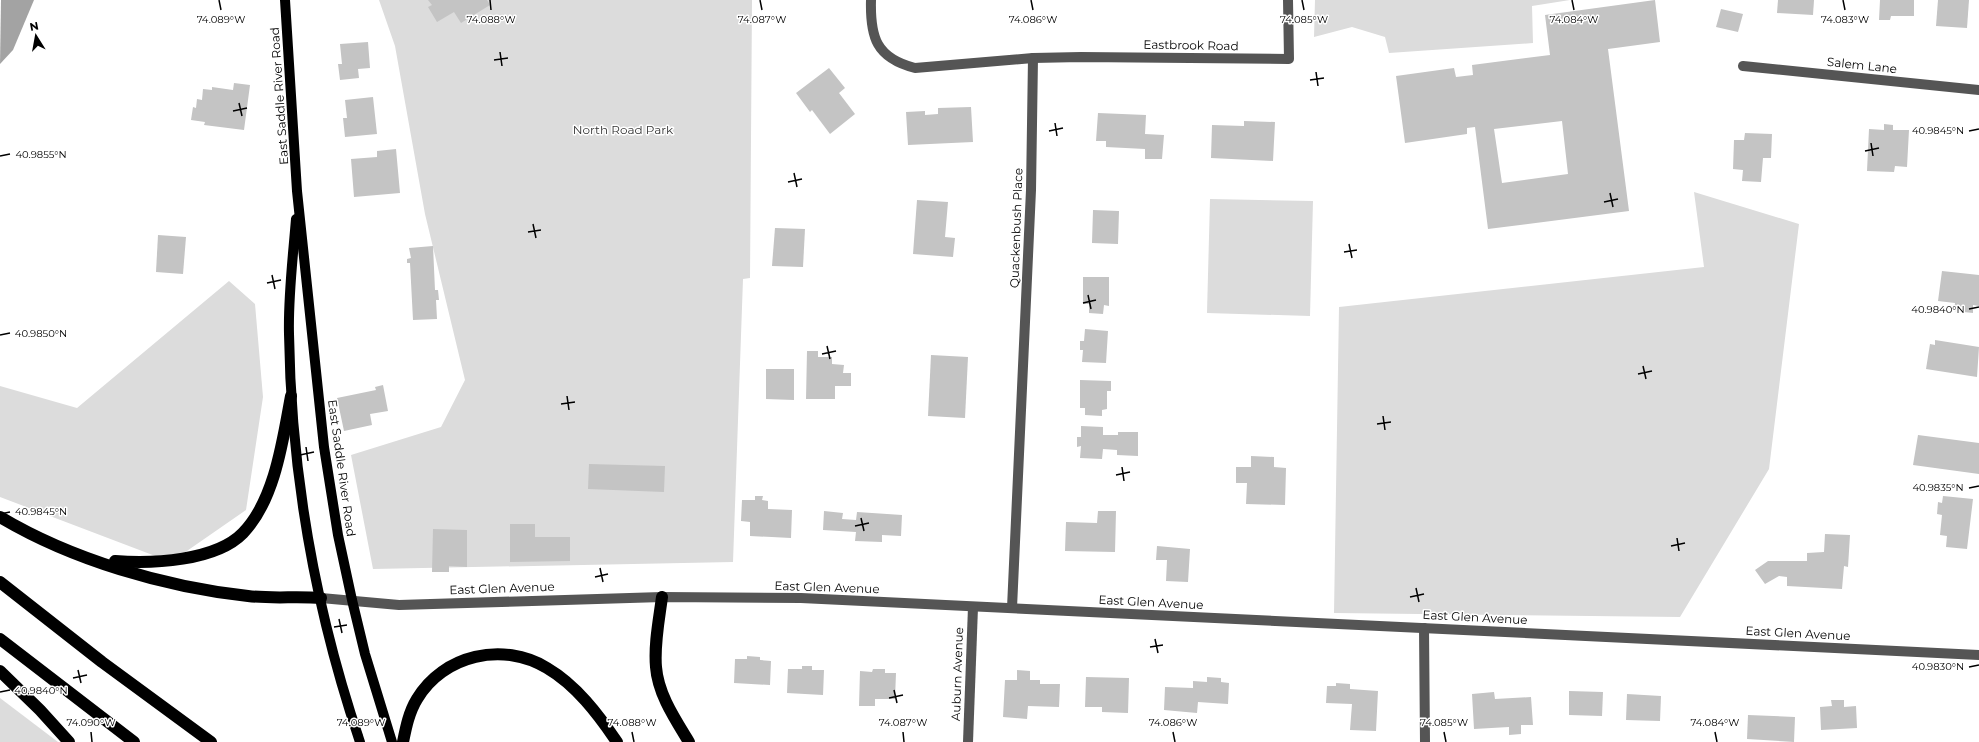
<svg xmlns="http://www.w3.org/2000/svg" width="1979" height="742" font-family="Montserrat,sans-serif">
	<rect width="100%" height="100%" fill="#fff"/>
	<g fill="#dcdcdc">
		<path d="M 379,0 L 752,0 L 750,278 L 743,279 L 733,562 L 373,569 L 351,455 L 441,427 L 465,380 L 425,214 L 395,46 Z"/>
		<path d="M 1315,0 L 1570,0 L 1532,6 L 1533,43 L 1389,53 L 1385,37 L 1352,27 L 1314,37 Z"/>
		<path d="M 1694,192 L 1799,224 L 1769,469 L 1680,617 L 1334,613 L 1339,307 L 1704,267 Z"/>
		<path d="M 1210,199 L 1313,201 L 1310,316 L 1207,313 Z"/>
		<path d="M 229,281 L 255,304 L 263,397 L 246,510 L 171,562 L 0,497 L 0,386 L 77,408 Z"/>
		<path d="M 0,698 L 58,742 L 0,742 Z"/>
	</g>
	<path fill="#a3a3a3" d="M 1,0 L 34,0 L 13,50 L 0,64 Z"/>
	<g fill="#c4c4c4" fill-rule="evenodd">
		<path d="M 428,0 L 487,0 L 490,5 L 461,23 L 454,12 L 437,22 L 428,7 L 432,5 Z"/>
		<path d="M 1655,0 L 1660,42 L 1608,49 L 1629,211 L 1488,229 L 1475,127 L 1467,128 L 1467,134 L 1405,143 L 1396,76 L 1454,68 L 1456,77 L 1473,75 L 1472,65 L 1550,55 L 1545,15 ZM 1562,121 L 1568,174 L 1502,183 L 1494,129 Z"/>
		<path d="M 1778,0 L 1814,0 L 1813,15 L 1777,13 Z"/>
		<path d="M 1880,0 L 1914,0 L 1914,16 L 1891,16 L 1890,20 L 1879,20 Z"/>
		<path d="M 1938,0 L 1969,0 L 1967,28 L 1936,26 Z"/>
		<path d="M 1721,9 L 1743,14 L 1738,32 L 1716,27 Z"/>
		<path d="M 368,42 L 370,68 L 358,69 L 359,78 L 340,80 L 338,64 L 342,64 L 340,44 Z"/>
		<path d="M 829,68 L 845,88 L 839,93 L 855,114 L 830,134 L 812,110 L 810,112 L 796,93 Z"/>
		<path d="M 234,83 L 250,85 L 244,130 L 204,125 L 205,122 L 191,120 L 193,107 L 196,108 L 197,99 L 202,100 L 203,89 L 212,90 L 212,87 L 233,90 Z"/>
		<path d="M 373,97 L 377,134 L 345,137 L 343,118 L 347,118 L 345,100 Z"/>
		<path d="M 971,107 L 973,142 L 908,145 L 906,112 L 925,111 L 925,115 L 938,114 L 938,108 Z"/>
		<path d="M 1098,113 L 1146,115 L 1145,134 L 1164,135 L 1162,159 L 1145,159 L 1145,149 L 1106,147 L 1106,141 L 1096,141 Z"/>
		<path d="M 1244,121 L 1275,122 L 1273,161 L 1211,158 L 1212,125 L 1244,126 Z"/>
		<path d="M 1884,124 L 1893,125 L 1893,130 L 1909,130 L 1907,167 L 1895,166 L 1894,172 L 1867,171 L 1869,129 L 1884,130 Z"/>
		<path d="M 1745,133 L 1772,134 L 1771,158 L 1763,158 L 1761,182 L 1742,181 L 1743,170 L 1733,169 L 1734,140 L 1744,140 Z"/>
		<path d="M 396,149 L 400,193 L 354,197 L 351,159 L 377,157 L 377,151 Z"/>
		<path d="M 917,200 L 948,202 L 945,237 L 955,238 L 953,257 L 913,254 Z"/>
		<path d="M 1093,210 L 1119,211 L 1118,244 L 1092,243 Z"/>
		<path d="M 775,228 L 805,229 L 803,267 L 772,266 Z"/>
		<path d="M 158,235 L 186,237 L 183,274 L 156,272 Z"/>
		<path d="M 433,246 L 435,290 L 438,290 L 439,300 L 436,300 L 437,319 L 413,320 L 410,263 L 407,263 L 407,259 L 411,258 L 409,248 Z"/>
		<path d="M 1942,271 L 1979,275 L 1979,306 L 1973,305 L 1973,313 L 1954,311 L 1955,303 L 1938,301 Z"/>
		<path d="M 1083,277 L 1109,277 L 1109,306 L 1104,305 L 1103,314 L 1089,313 L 1089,304 L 1083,304 Z"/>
		<path d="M 1085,329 L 1108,331 L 1106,363 L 1082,362 L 1083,350 L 1080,350 L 1080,341 L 1084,341 Z"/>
		<path d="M 1935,340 L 1979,347 L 1977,377 L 1926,369 L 1930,344 L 1935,345 Z"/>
		<path d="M 807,351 L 818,351 L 818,357 L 832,357 L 832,364 L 844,365 L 843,373 L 851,373 L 851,386 L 835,386 L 835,399 L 806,399 Z"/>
		<path d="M 931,355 L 968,357 L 965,418 L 928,416 Z"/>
		<path d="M 766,369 L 794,369 L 794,400 L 766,399 Z"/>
		<path d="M 1080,380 L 1111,381 L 1111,391 L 1107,391 L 1107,409 L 1102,410 L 1102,416 L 1085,415 L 1085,408 L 1080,408 Z"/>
		<path d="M 383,385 L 388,411 L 370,414 L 372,425 L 344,431 L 337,398 L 376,390 L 375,387 Z"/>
		<path d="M 1081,426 L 1103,427 L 1103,435 L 1118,435 L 1118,432 L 1138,432 L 1138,456 L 1117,455 L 1117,450 L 1103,449 L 1102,459 L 1080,458 L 1081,446 L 1077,447 L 1077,437 L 1081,437 Z"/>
		<path d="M 1918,435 L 1979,443 L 1979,474 L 1913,465 Z"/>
		<path d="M 1251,456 L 1274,457 L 1274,467 L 1286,468 L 1285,505 L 1246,504 L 1247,483 L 1236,483 L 1236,467 L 1251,467 Z"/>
		<path d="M 589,464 L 665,466 L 664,492 L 588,489 Z"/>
		<path d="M 755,496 L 763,496 L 762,500 L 768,501 L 768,509 L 792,510 L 791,538 L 750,536 L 750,522 L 741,521 L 742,500 L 755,500 Z"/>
		<path d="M 1943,496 L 1973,499 L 1967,549 L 1946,547 L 1947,536 L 1940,535 L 1942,515 L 1937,514 L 1938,502 L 1942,503 Z"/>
		<path d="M 824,511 L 843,513 L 842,519 L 856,520 L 857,512 L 902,515 L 901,536 L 882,535 L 882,542 L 855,541 L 856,532 L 823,530 Z"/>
		<path d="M 1098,511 L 1116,511 L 1115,552 L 1065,551 L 1066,522 L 1097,523 Z"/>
		<path d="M 510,524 L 535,524 L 535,537 L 570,537 L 570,561 L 510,562 Z"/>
		<path d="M 433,529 L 467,530 L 467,567 L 449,566 L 449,572 L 432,572 Z"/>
		<path d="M 1825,534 L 1850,535 L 1848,567 L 1844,566 L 1842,589 L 1787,586 L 1787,577 L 1779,576 L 1765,584 L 1755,570 L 1768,561 L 1807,561 L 1807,553 L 1824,552 Z"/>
		<path d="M 1157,546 L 1190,549 L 1188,582 L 1166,581 L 1167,560 L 1156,560 Z"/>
		<path d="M 747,656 L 760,657 L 760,660 L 771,661 L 770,685 L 734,683 L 735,659 L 747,659 Z"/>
		<path d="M 802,666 L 812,666 L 812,670 L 824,670 L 823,695 L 787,693 L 788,669 L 802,669 Z"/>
		<path d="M 873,669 L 885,669 L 885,673 L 896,673 L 895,699 L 875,699 L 875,706 L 859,706 L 860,671 L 872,672 Z"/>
		<path d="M 1017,670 L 1030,671 L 1030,680 L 1040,680 L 1040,684 L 1060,684 L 1059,707 L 1028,706 L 1027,719 L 1003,717 L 1005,680 L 1017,680 Z"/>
		<path d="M 1086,677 L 1129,678 L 1128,713 L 1102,712 L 1102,707 L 1085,707 Z"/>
		<path d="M 1207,677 L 1221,678 L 1221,682 L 1229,683 L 1228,704 L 1198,702 L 1197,713 L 1164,710 L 1165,687 L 1193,688 L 1193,681 L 1207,682 Z"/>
		<path d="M 1336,683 L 1350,684 L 1350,689 L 1378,691 L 1376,731 L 1350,730 L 1352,704 L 1326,703 L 1327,686 L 1336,686 Z"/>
		<path d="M 1569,691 L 1603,692 L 1602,716 L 1569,715 Z"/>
		<path d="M 1494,692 L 1495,699 L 1531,697 L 1533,725 L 1521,725 L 1521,734 L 1509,735 L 1509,727 L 1474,729 L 1472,694 Z"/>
		<path d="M 1627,694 L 1661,696 L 1660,721 L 1626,720 Z"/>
		<path d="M 1831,700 L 1844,700 L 1844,707 L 1856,706 L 1857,728 L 1821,730 L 1820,707 L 1832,706 Z"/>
		<path d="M 1748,715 L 1795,717 L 1794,742 L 1747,739 Z"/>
	</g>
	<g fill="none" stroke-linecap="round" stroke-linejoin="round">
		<g stroke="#555" stroke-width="10">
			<path d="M 871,0 C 870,37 876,58 915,68 L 1033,58 L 1081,57 L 1289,59 L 1288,0"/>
			<path d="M 1743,66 L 1979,90"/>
			<path d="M 321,598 L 399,605 L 662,597 L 801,598 L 1979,655"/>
			<path d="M 1012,608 L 1031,190 L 1033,58"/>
			<path d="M 1424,628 L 1425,742"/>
			<path d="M 968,742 L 973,607"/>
		</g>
		<g stroke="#000" stroke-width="10">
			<path d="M 285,0 L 297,191 L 324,447 L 338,535 L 352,600 L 365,654 L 392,742"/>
			<path d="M 296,219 C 293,257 288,296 289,334 C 291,472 316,612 360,742"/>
		</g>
		<g stroke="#000" stroke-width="12">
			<path d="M 0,517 C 72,560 165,587 248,596 C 272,599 297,596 321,598"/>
			<path d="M 115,561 C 152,564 216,561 243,533 C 275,500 283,439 291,396"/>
			<path d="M 0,582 L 102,662 L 211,742"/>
			<path d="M 662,597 C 659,620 654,644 656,667 C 658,694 675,719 689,742"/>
			<path d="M 0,639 L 134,742"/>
			<path d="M 0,671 L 40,710 L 69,742"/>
			<path d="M 403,742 C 406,727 409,712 417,699 C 443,655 503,641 547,668 C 576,685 598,714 617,742"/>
		</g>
	</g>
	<path fill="none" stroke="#000" stroke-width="1.5" d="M 219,0 L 221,10M 490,0 L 491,10M 760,0 L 762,10M 1031,0 L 1033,10M 1302,0 L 1304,10M 1572,0 L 1574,10M 1843,0 L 1845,10M 500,52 L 502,66M 494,60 L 508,58M 1316,72 L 1318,86M 1310,80 L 1324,78M 239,103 L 242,116M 233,111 L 247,108M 1055,123 L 1057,136M 1049,131 L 1063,128M 1969,131 L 1979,129M 1871,143 L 1873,156M 1865,151 L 1879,148M 0,156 L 10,154M 794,173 L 797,187M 788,182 L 802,179M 1610,193 L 1613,207M 1604,202 L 1618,199M 533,224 L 536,238M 528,232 L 541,230M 1349,244 L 1352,258M 1344,252 L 1357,250M 272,275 L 275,289M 267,283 L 281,280M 1088,295 L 1091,309M 1083,303 L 1096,300M 1969,309 L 1979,307M 0,335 L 10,333M 827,346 L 830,359M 822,354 L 836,351M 1643,366 L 1646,379M 1638,374 L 1652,371M 567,396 L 569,410M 561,404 L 575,402M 1383,416 L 1385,430M 1377,424 L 1391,422M 306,447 L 308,461M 300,455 L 314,452M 1122,467 L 1124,481M 1116,475 L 1130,472M 1969,488 L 1979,486M 0,514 L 10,512M 861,518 L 864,531M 855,526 L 869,523M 1677,538 L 1679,551M 1671,546 L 1685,543M 600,568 L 603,582M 595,577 L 608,574M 1416,588 L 1419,602M 1410,597 L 1424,594M 339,619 L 342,633M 334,627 L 347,625M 1155,639 L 1158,653M 1150,647 L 1163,645M 1969,667 L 1979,665M 78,670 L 81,683M 73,678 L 87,675M 894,690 L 897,703M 0,692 L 10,690M 889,698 L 903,695M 91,732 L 92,742M 361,732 L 363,742M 632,732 L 634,742M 903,732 L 904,742M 1173,732 L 1175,742M 1444,732 L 1446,742M 1715,732 L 1717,742"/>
	<g text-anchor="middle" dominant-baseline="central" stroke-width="3" stroke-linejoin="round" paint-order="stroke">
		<g font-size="12" fill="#000" stroke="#fff">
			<text transform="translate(1191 45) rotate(1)">Eastbrook Road</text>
			<text transform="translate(1862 65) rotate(6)">Salem Lane</text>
			<text transform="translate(279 96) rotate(-94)">East Saddle River Road</text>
			<text transform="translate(1016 228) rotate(-88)">Quackenbush Place</text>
			<text transform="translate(342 468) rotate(82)">East Saddle River Road</text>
			<text transform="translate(827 587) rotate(2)">East Glen Avenue</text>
			<text transform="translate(502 588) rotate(-2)">East Glen Avenue</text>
			<text transform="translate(1151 602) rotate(3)">East Glen Avenue</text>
			<text transform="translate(1475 617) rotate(3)">East Glen Avenue</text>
			<text transform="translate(1798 633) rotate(3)">East Glen Avenue</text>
			<text transform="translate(957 674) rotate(-88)">Auburn Avenue</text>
		</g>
		<g font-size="12" fill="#333" stroke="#fff">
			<text x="623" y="129">North Road Park</text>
		</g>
	</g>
	<g font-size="10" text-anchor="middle" fill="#000" stroke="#fff" stroke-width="3" stroke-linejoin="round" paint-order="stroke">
		<text x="221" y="23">74.089°W</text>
		<text x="491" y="23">74.088°W</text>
		<text x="762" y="23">74.087°W</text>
		<text x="1033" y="23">74.086°W</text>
		<text x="1304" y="23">74.085°W</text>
		<text x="1574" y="23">74.084°W</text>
		<text x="1845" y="23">74.083°W</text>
		<text x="1938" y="134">40.9845°N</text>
		<text x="41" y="158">40.9855°N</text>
		<text x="1938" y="313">40.9840°N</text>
		<text x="41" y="337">40.9850°N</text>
		<text x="1938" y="491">40.9835°N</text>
		<text x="41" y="515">40.9845°N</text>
		<text x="1938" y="670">40.9830°N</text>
		<text x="41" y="694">40.9840°N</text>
		<text x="91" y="726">74.090°W</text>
		<text x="361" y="726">74.089°W</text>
		<text x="632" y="726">74.088°W</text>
		<text x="903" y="726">74.087°W</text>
		<text x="1173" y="726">74.086°W</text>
		<text x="1444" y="726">74.085°W</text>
		<text x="1715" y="726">74.084°W</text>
	</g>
	<g transform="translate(36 36) rotate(349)" stroke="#ffffff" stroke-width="3" paint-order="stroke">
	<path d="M0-3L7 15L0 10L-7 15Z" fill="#000000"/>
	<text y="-6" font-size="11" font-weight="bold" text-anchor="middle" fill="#000000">N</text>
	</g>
</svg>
